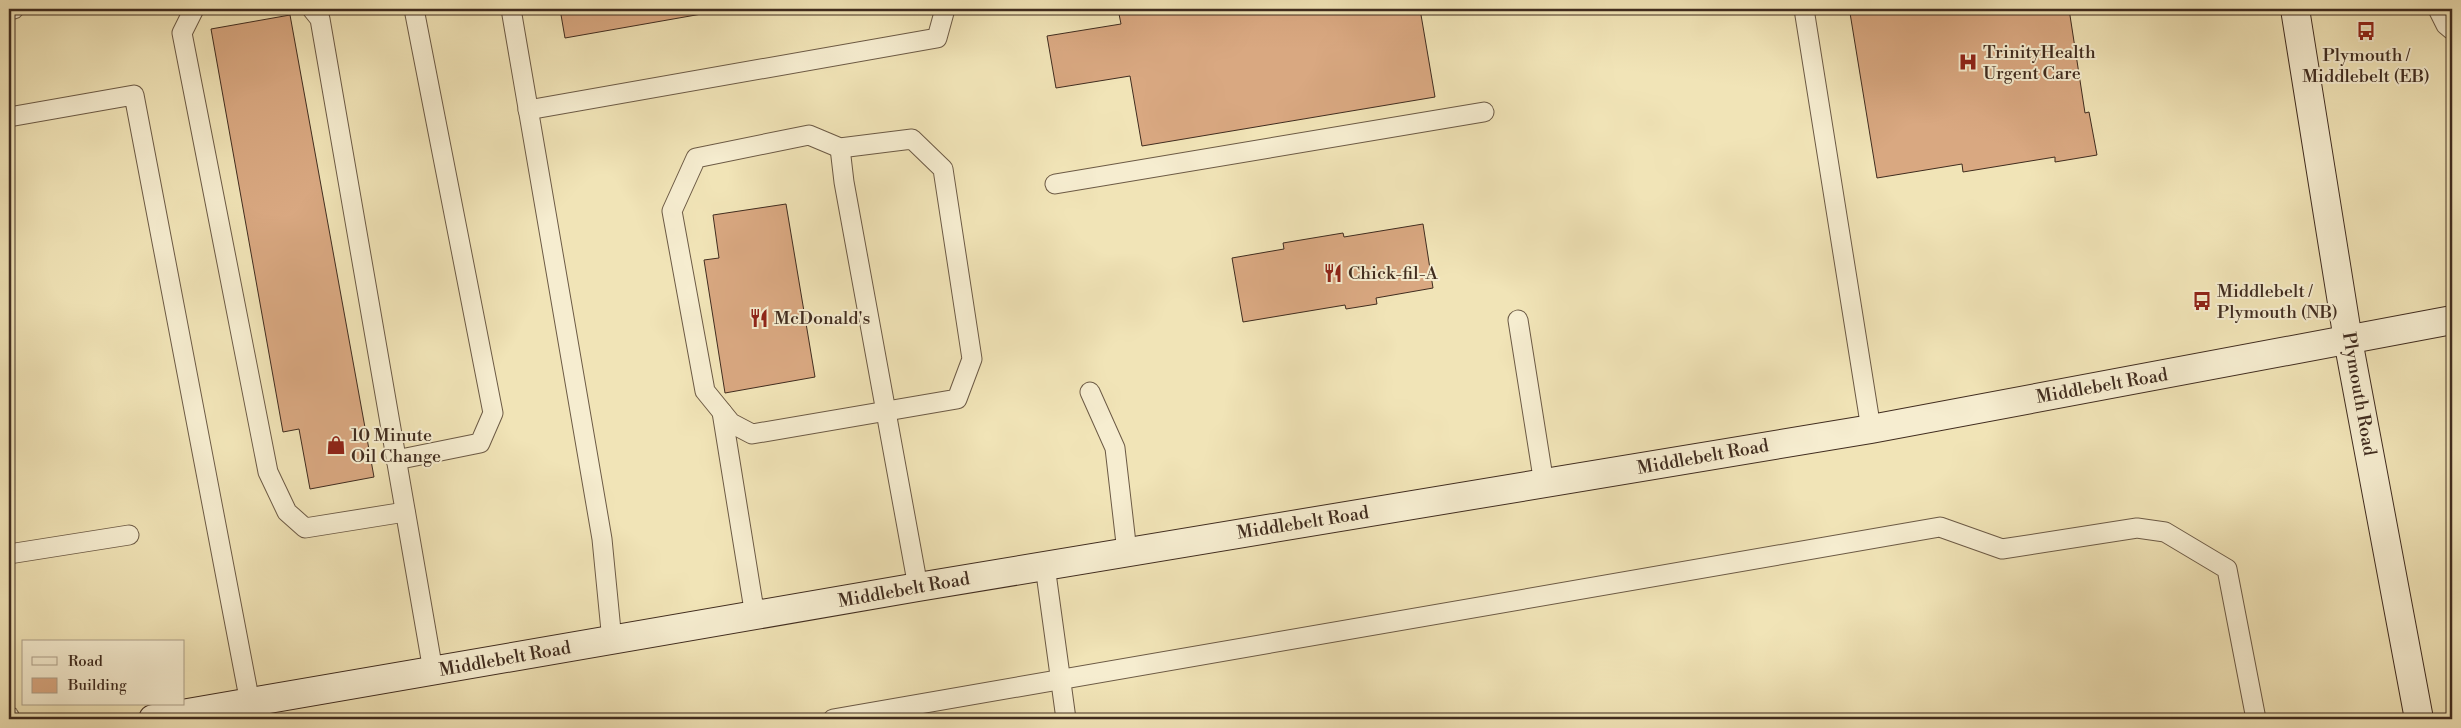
<svg xmlns="http://www.w3.org/2000/svg" width="2461" height="728" font-family="'Libre Bodoni',serif">
	<rect width="100%" height="100%" fill="#f1e4b7"/>
	<filter id="stains"><feTurbulence type="fractalNoise" baseFrequency=".004" numOctaves="4"/><feColorMatrix values="0 0 0 0 .2 0 0 0 0 .09 0 0 0 0 .02 0 0 0 .5 -.17"/></filter>
	<radialGradient id="worn" r=".72"><stop offset=".6" stop-color="#630" stop-opacity="0"/><stop offset="1" stop-color="#630" stop-opacity=".3"/></radialGradient>
	<g fill="#d9a881" stroke="#402c1f">
		<path d="M 560,9 L 730,9 L 565,38 Z"/>
		<path d="M 1118,9 L 1420,9 L 1435,97 L 1142,146 L 1130,76 L 1056,88 L 1047,36 L 1121,24 Z"/>
		<path d="M 1861,9 L 2069,9 L 2085,113 L 2089,112 L 2097,155 L 2055,162 L 2055,157 L 1963,172 L 1962,164 L 1877,178 L 1850,13 L 1862,12 Z"/>
		<path d="M 290,15 L 374,477 L 310,489 L 299,429 L 283,432 L 211,29 Z"/>
		<path d="M 786,204 L 815,377 L 725,393 L 704,260 L 719,258 L 713,215 Z"/>
		<path d="M 1423,224 L 1433,288 L 1376,298 L 1377,304 L 1346,309 L 1345,305 L 1243,322 L 1232,258 L 1284,249 L 1283,243 L 1343,233 L 1344,237 Z"/>
	</g>
	<g fill="none" stroke-linecap="round" stroke-linejoin="round">
		<g stroke="#6c5a45" stroke-width="21">
			<g id="service">
				<path d="M 194,9 L 182,33 L 268,472 L 287,512 L 305,528 L 405,512"/>
				<path d="M 312,9 L 320,19 L 433,671"/>
				<path d="M 511,9 L 602,539 L 612,641"/>
				<path d="M 1804,9 L 1871,429"/>
				<path d="M 2438,9 L 2446,25 L 2452,30"/>
				<path d="M 9,10 L 14,9"/>
				<path d="M 528,110 L 937,38 L 945,9"/>
				<path d="M 9,117 L 134,95 L 250,703"/>
				<path d="M 809,135 L 840,148 L 912,139 L 943,169 L 972,359 L 957,399 L 752,434 L 731,423 L 705,391 L 672,211 L 696,158 Z"/>
				<path d="M 840,148 L 844,182 L 918,587"/>
				<path d="M 1055,184 L 1484,112"/>
				<path d="M 1518,320 L 1544,484"/>
				<path d="M 1090,392 L 1115,448 L 1127,552"/>
				<path d="M 722,412 L 755,616"/>
				<path d="M 396,460 L 480,443 L 493,413 L 414,9"/>
				<path d="M 9,554 L 129,535"/>
				<path d="M 1045,566 L 1066,719"/>
				<path d="M 9,716 L 9,719"/>
				<path d="M 833,719 L 1940,527 L 2002,549 L 2137,528 L 2165,532 L 2227,569 L 2256,719"/>
			</g>
		</g>
		<g stroke="#402c1f" stroke-width="30">
			<g id="secondary">
				<path d="M 2295,9 L 2348,340 L 2419,719"/>
				<path d="M 153,719 L 918,587 L 1871,429 L 2452,320"/>
			</g>
		</g>
		<use href="#service" stroke="#f6edd0" stroke-width="19"/>
		<use href="#secondary" stroke="#f6edd0" stroke-width="28"/>
	</g>
	<defs>
		<g id="bus-bare" transform="scale(1.5)"><path d="M-5-6H5V4H4V6H2V4H-2V6H-4V4H-5ZM-3.5-4V0h7V-4ZM-3.5 1.2v1.5H-2V1.2ZM2 1.2v1.5H3.5V1.2Z" fill="#8f2418" stroke="#f6edd0" stroke-width="2.5" paint-order="stroke"/></g>
		<g id="hospital-bare" transform="scale(1.5)"><path d="M-5-5h3v3.5h4V-5h3V5h-3V1.5h-4V5h-3Z" fill="#8f2418" stroke="#f6edd0" stroke-width="2.5" paint-order="stroke"/></g>
		<g id="restaurant-bare" transform="scale(1.5)"><path d="M-5-6h1v4h1v-4h1v4h1v-4h1v5L-1.5 .5V6h-2V.5L-5-1ZM5-6V6H3V1.5H1.5Q1.5-4 5-6Z" fill="#8f2418" stroke="#f6edd0" stroke-width="2.5" paint-order="stroke"/></g>
		<g id="shop-bare" transform="scale(1.5)"><path d="M-5-2.5h2.3a2.7 3.5 0 0 1 5.4 0H5L5.5 6h-11ZM-1.5-2.5h3a1.5 2.3 0 0 0-3 0Z" fill="#8f2418" stroke="#f6edd0" stroke-width="2.5" paint-order="stroke"/></g>
	</defs>
	<g fill-rule="evenodd">
		<use href="#bus-bare" x="2366" y="31"/>
		<use href="#hospital-bare" x="1968" y="62"/>
		<use href="#restaurant-bare" x="1333" y="273"/>
		<use href="#bus-bare" x="2202" y="301"/>
		<use href="#restaurant-bare" x="759" y="318"/>
		<use href="#shop-bare" x="336" y="445"/>
	</g>
	<g text-anchor="middle" dominant-baseline="central" stroke-width="4" stroke-linejoin="round" paint-order="stroke">
		<g font-size="18" fill="#402c1f" stroke="#f6edd0" text-anchor="start">
			<text x="1983" y="52">TrinityHealth<tspan x="1983" dy="21">Urgent Care</tspan></text>
			<text x="2366" y="55" text-anchor="middle">Plymouth /<tspan x="2366" dy="21">Middlebelt (EB)</tspan></text>
			<text x="1348" y="273">Chick-fil-A</text>
			<text x="2217" y="291">Middlebelt /<tspan x="2217" dy="21">Plymouth (NB)</tspan></text>
			<text x="774" y="318">McDonald's</text>
			<text x="351" y="435">10 Minute<tspan x="351" dy="21">Oil Change</tspan></text>
		</g>
		<g font-size="18" fill="#402c1f" stroke="#f6edd0">
			<text transform="translate(2102 386) rotate(-10)">Middlebelt Road</text>
			<text transform="translate(2359 394) rotate(80)">Plymouth Road</text>
			<text transform="translate(1703 457) rotate(-10)">Middlebelt Road</text>
			<text transform="translate(1303 523) rotate(-9)">Middlebelt Road</text>
			<text transform="translate(904 590) rotate(-10)">Middlebelt Road</text>
			<text transform="translate(505 659) rotate(-10)">Middlebelt Road</text>
		</g>
	</g>
	<rect width="2461" height="728" fill="none" stroke="#f1e4b7" stroke-width="30"/>
	<rect x="10" y="10" width="2441" height="708" fill="none" stroke="#402c1f" stroke-width="2.5"/>
	<rect x="15" y="15" width="2431" height="698" fill="none" stroke="#402c1f"/>
	<rect x="22" y="640" width="162" height="65" fill="#f6edd0" stroke="#ada089"/>
	<rect x="32" y="657" width="25" height="8" fill="#f6edd0" stroke="#ada089"/>
	<text x="68" y="666" font-size="15" fill="#402c1f">Road</text>
	<rect x="32" y="678" width="25" height="15" fill="#d9a881" stroke="#ada089"/>
	<text x="68" y="690" font-size="15" fill="#402c1f">Building</text>
	<rect width="100%" height="100%" filter="url(#stains)"/>
	<rect width="100%" height="100%" fill="url(#worn)"/>
</svg>
